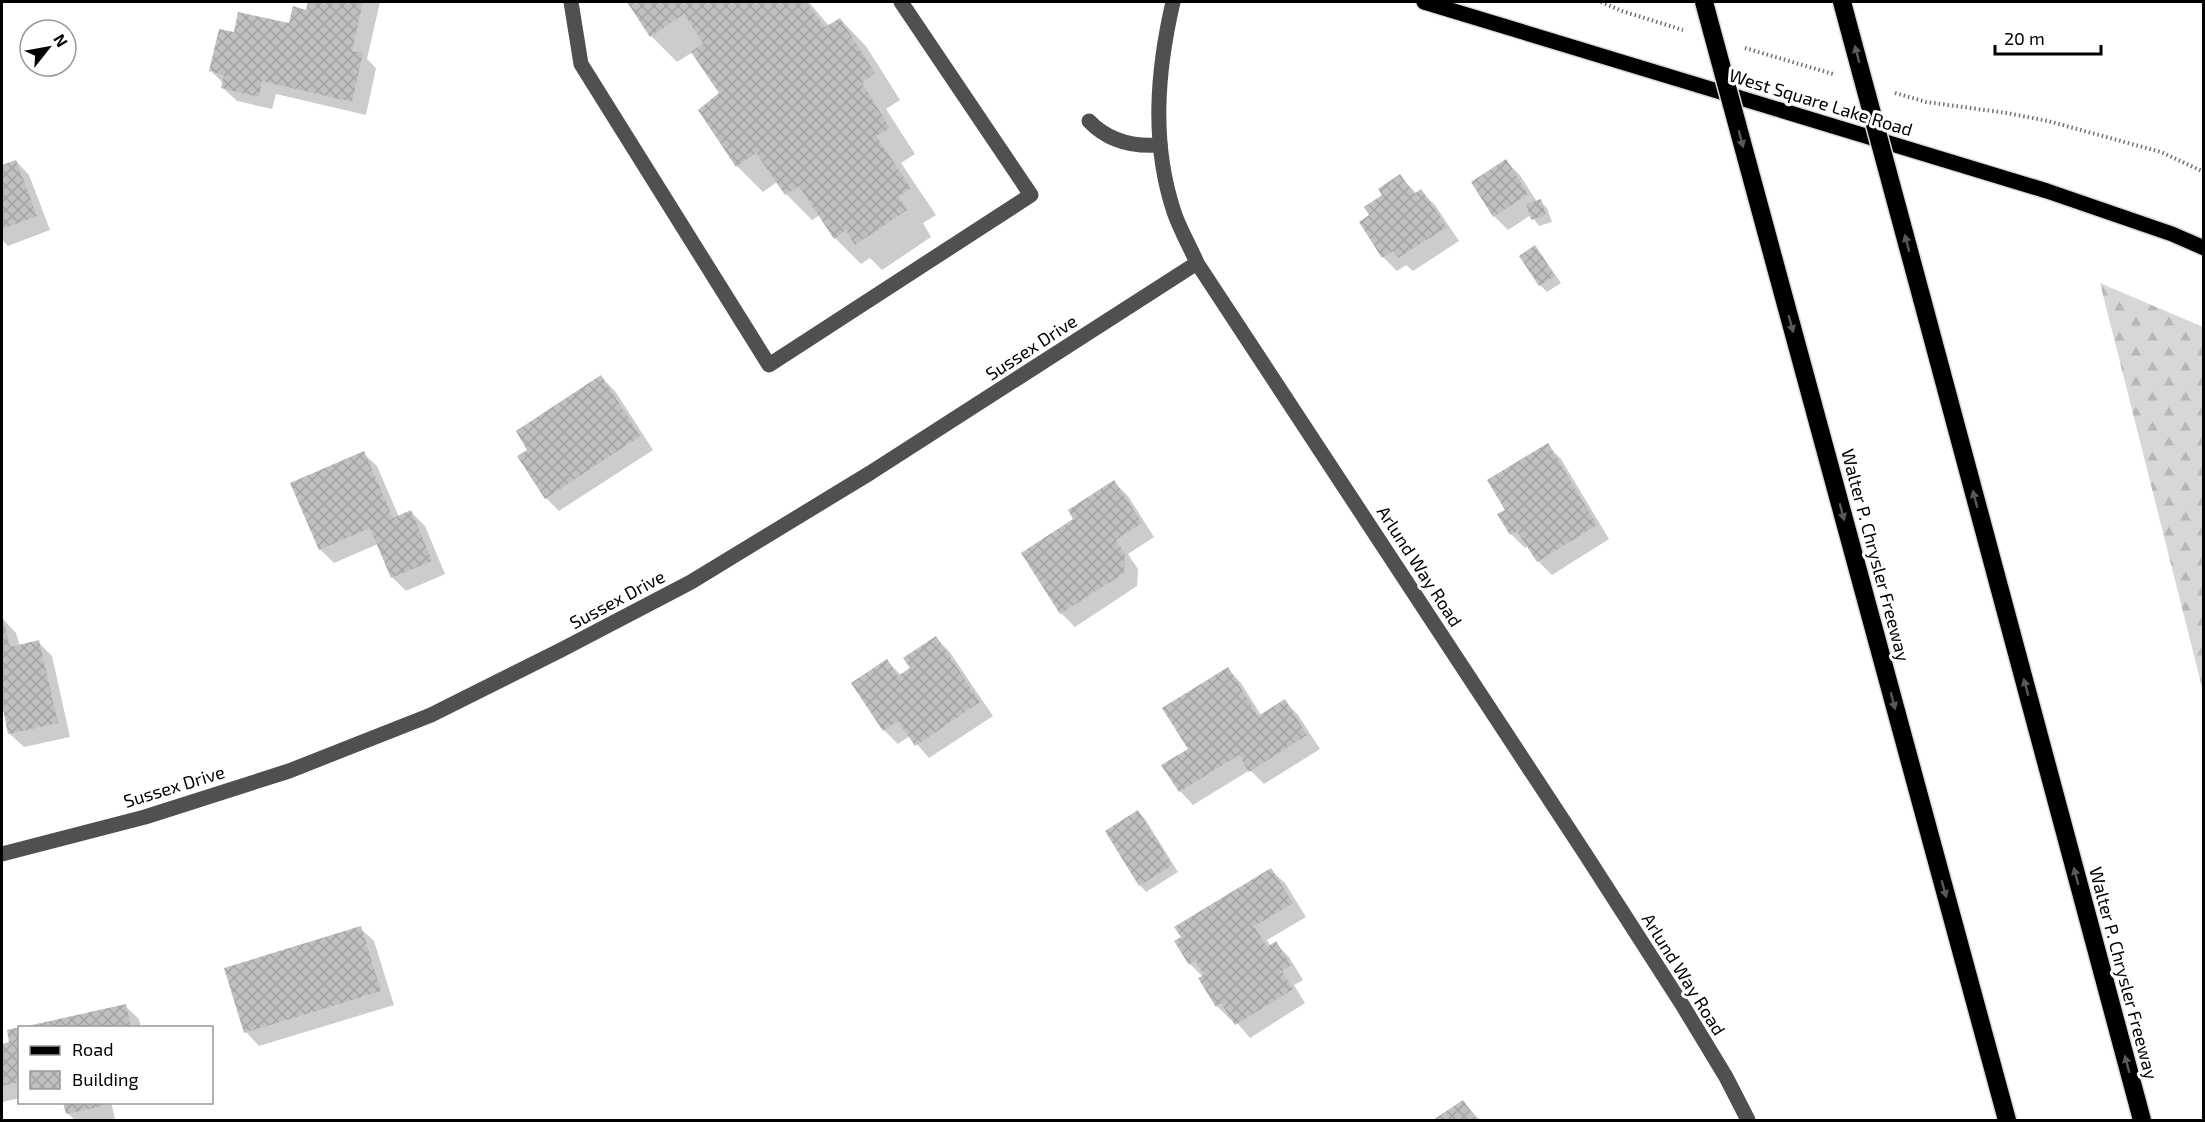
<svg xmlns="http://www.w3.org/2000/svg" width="2205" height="1122" font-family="'Exo 2',sans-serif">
	<defs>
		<pattern id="forest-firs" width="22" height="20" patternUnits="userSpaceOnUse" patternTransform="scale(1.5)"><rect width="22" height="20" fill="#d7d7d7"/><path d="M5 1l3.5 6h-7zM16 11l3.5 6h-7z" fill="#b7b7b7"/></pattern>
		<pattern id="building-cross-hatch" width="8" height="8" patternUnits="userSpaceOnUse" patternTransform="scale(1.5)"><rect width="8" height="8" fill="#c0c0c0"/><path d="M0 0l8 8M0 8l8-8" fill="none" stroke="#a3a3a3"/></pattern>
	</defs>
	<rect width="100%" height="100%" fill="#fff"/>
	<path fill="url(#forest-firs)" d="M 2100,283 L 2203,327 L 2203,691 Z"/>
	<g fill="#0003">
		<path d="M 310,2 L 380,2 L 367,59 L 376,68 L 366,115 L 276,94 L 272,109 L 237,101 L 223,88 L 224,84 L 211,71 L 235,34 L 290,25 L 308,11 Z"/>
		<path d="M 629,2 L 809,2 L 829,26 L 840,19 L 866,46 L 900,100 L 886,109 L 915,154 L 901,163 L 936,215 L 923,223 L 931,237 L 882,270 L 870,258 L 861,264 L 835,238 L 820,215 L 812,220 L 786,194 L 777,182 L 763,192 L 737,166 L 721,94 L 693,52 L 677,62 L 651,36 Z"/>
		<path d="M 16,161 L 29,175 L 50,230 L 8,246 L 2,240 L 2,167 Z"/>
		<path d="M 1506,161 L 1520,175 L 1537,202 L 1540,201 L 1547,208 L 1552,222 L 1539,226 L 1531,215 L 1508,230 L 1494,216 Z"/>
		<path d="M 1400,176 L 1417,194 L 1421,191 L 1435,205 L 1459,241 L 1413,271 L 1406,265 L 1397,271 L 1383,257 L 1361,222 L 1372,215 Z"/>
		<path d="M 1535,247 L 1541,254 L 1561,283 L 1547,292 L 1540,285 L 1521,256 Z"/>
		<path d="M 601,377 L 615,391 L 653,450 L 559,511 L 546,498 L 530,450 Z"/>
		<path d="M 1547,445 L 1561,459 L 1609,539 L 1552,575 L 1538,561 L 1529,546 L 1525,548 L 1511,534 L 1499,515 L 1507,510 Z"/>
		<path d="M 363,453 L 377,466 L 399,517 L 411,512 L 425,526 L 445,574 L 406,591 L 392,577 L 378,544 L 334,563 L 320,549 Z"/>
		<path d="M 1114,482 L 1128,496 L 1154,537 L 1128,554 L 1138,569 L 1137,586 L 1075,627 L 1061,613 L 1075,520 Z"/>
		<path d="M 3,619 L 16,633 L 20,646 L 38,642 L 52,656 L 70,737 L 24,747 L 10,734 L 2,700 Z"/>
		<path d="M 936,638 L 949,651 L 993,716 L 929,758 L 910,736 L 898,744 L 884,730 L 887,661 L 902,676 L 912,669 Z"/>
		<path d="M 1228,669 L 1241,683 L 1261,715 L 1285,701 L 1298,715 L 1320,749 L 1264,784 L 1250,770 L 1193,805 L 1180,791 L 1190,749 Z"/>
		<path d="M 1138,812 L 1145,819 L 1178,872 L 1146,892 L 1140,885 Z"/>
		<path d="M 1271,870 L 1285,883 L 1306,917 L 1267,940 L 1271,947 L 1275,943 L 1289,957 L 1303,980 L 1294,985 L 1305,1003 L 1250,1038 L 1233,1018 L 1231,1020 L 1217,1006 L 1203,977 L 1190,964 Z"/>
		<path d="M 360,928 L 374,941 L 394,1005 L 259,1046 L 246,1032 Z"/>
		<path d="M 125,1006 L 139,1019 L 141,1028 L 26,1028 Z"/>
		<path d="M 20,1029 L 20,1098 L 2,1102 L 2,1045 L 11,1043 Z"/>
		<path d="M 65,1102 L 111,1102 L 115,1119 L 75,1120 L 67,1113 Z"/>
		<path d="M 1463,1102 L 1480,1120 L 1436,1120 Z"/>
	</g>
	<g fill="url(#building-cross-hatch)">
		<path d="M 308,2 L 363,2 L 352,51 L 363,53 L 352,102 L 262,81 L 259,97 L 221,88 L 224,75 L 209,71 L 219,29 L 234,32 L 238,12 L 289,23 L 293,6 L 306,10 Z"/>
		<path d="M 627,2 L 806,2 L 825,27 L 840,18 L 875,73 L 862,83 L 890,128 L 876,136 L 911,188 L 898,197 L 907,210 L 855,245 L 846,230 L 834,239 L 799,186 L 785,195 L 756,153 L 736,167 L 698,110 L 719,93 L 691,52 L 703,43 L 684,14 L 650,37 Z"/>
		<path d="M 1506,159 L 1528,194 L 1493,217 L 1471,182 Z"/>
		<path d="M 16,160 L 37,216 L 2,229 L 2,165 Z"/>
		<path d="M 1400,174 L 1414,194 L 1421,189 L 1447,227 L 1398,258 L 1393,251 L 1382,258 L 1359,222 L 1369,215 L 1364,207 L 1382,195 L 1378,189 Z"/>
		<path d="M 1541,199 L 1546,215 L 1531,220 L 1526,204 Z"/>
		<path d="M 1535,245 L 1555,276 L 1539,286 L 1519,256 Z"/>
		<path d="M 601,375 L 640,436 L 545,499 L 517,456 L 527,450 L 516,431 Z"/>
		<path d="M 1548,443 L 1597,525 L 1537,562 L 1517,531 L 1510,535 L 1497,514 L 1505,510 L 1487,480 Z"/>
		<path d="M 364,451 L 393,518 L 411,510 L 432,561 L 391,578 L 370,528 L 319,550 L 290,483 Z"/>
		<path d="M 1114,480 L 1142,523 L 1116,540 L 1125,554 L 1124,573 L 1060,614 L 1021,553 L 1073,519 L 1068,510 Z"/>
		<path d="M 2,615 L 10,647 L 39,640 L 58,723 L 8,734 L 2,704 Z"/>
		<path d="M 936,636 L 980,702 L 915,746 L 898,721 L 883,731 L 851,683 L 887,659 L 898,676 L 910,668 L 903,658 Z"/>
		<path d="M 1228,667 L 1258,716 L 1285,699 L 1307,735 L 1249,772 L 1239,755 L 1179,792 L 1161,765 L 1188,749 L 1162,708 Z"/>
		<path d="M 1138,810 L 1172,865 L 1139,886 L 1105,831 Z"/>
		<path d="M 1271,868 L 1293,903 L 1254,926 L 1267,947 L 1276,941 L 1291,965 L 1282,971 L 1293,989 L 1235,1025 L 1221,1003 L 1216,1007 L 1198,978 L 1204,975 L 1195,960 L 1189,965 L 1174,941 L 1181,937 L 1174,927 Z"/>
		<path d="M 361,926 L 381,991 L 244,1033 L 224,968 Z"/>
		<path d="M 126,1004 L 131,1028 L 23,1028 L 23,1027 Z"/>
		<path d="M 20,1027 L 20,1082 L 2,1086 L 2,1044 L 9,1042 L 7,1030 Z"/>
		<path d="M 1463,1100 L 1477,1120 L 1433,1120 Z"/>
		<path d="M 63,1102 L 101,1102 L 102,1106 L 66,1114 Z"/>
	</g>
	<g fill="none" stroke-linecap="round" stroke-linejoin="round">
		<g stroke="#dbdbdb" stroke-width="18">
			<path id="major" d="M 1424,2 L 2047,191 L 2172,234 L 2204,248"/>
		</g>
		<g stroke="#dbdbdb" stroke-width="21">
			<g id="highway">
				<path d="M 1776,268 L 2007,1120"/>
				<path d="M 1922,299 L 2142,1120"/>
			</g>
		</g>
		<g stroke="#727272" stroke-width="4" stroke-dasharray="1.5 3" stroke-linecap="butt">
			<path d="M 1601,2 L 1622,11 L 1683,30"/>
			<path d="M 1745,48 L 1833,74"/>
			<path d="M 1895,93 L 1926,102 L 2007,113 L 2048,121 L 2161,152 L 2204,172"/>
		</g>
		<g stroke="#505050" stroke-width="15">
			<path d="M 571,2 L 581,64 L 769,365 L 1031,195 L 901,2"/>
			<path d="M 1173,2 C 1157,71 1151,143 1174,212 C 1180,230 1190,246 1197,263 L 1584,852 L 1683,1006 L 1726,1077 L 1748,1120"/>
			<path d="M 1089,121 C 1108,141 1133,147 1160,145"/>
			<path d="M 2,854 L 145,817 L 289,771 L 431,715 L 561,650 L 691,582 L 870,473 L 1197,263"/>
		</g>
		<use href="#major" stroke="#000" stroke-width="15"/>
		<use href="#highway" stroke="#000" stroke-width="18"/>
		<g stroke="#dbdbdb" stroke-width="21" stroke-linecap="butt">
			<g id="highway-bridge">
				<path d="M 1704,2 L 1776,268"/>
				<path d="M 1842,2 L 1922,299"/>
			</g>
		</g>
		<use href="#highway-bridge" stroke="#000" stroke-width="18"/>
	</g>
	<defs><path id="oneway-solid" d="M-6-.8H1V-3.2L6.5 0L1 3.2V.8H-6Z" transform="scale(1.5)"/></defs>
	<g fill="#595959">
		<use href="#oneway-solid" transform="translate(1857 54) rotate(-105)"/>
		<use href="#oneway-solid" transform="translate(1741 139) rotate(75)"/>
		<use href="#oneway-solid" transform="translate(1907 243) rotate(-105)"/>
		<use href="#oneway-solid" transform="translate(1791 324) rotate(75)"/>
		<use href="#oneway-solid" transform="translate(1975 499) rotate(-105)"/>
		<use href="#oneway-solid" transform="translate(1842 512) rotate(75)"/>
		<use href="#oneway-solid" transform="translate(2026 687) rotate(-105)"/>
		<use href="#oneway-solid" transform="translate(1893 701) rotate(75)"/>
		<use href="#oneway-solid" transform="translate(2076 876) rotate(-105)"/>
		<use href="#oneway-solid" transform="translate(1944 889) rotate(75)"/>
		<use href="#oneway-solid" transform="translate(2127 1064) rotate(-105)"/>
	</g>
	<g text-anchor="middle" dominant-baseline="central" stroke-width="6" stroke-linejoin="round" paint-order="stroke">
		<g font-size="18" fill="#000" stroke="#fff">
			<text transform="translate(1821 102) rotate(17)">West Square Lake Road</text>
			<text transform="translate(1031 347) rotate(-33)">Sussex Drive</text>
			<text transform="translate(1876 555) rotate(75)">Walter P. Chrysler Freeway</text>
			<text transform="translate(1420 566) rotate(57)">Arlund Way Road</text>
			<text transform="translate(617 599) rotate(-28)">Sussex Drive</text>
			<text transform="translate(174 786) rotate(-17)">Sussex Drive</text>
			<text transform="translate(2124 973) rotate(75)">Walter P. Chrysler Freeway</text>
			<text transform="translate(1684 974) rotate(58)">Arlund Way Road</text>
		</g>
	</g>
	<rect width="2205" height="1122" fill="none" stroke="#000000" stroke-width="6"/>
	<rect x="18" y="1026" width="195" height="78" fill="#ffffff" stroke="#999999" stroke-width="1.5"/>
	<rect x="30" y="1046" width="30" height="9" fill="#000000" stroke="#999999" stroke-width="1.5"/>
	<text x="72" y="1056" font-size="18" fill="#000000">Road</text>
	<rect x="30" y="1071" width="30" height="18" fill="url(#building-cross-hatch)" stroke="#999999" stroke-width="1.5"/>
	<text x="72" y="1086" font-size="18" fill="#000000">Building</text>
	<g transform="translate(48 48) rotate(59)"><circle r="28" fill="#ffffff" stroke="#999999" stroke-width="1.5"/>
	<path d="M0-4.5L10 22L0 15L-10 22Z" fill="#000000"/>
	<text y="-9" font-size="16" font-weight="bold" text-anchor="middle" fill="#000000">N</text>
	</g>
	<path d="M1995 45v9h106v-9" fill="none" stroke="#000000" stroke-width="3"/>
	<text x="2004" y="45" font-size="18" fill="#000000" stroke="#ffffff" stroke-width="4.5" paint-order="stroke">20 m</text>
</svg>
